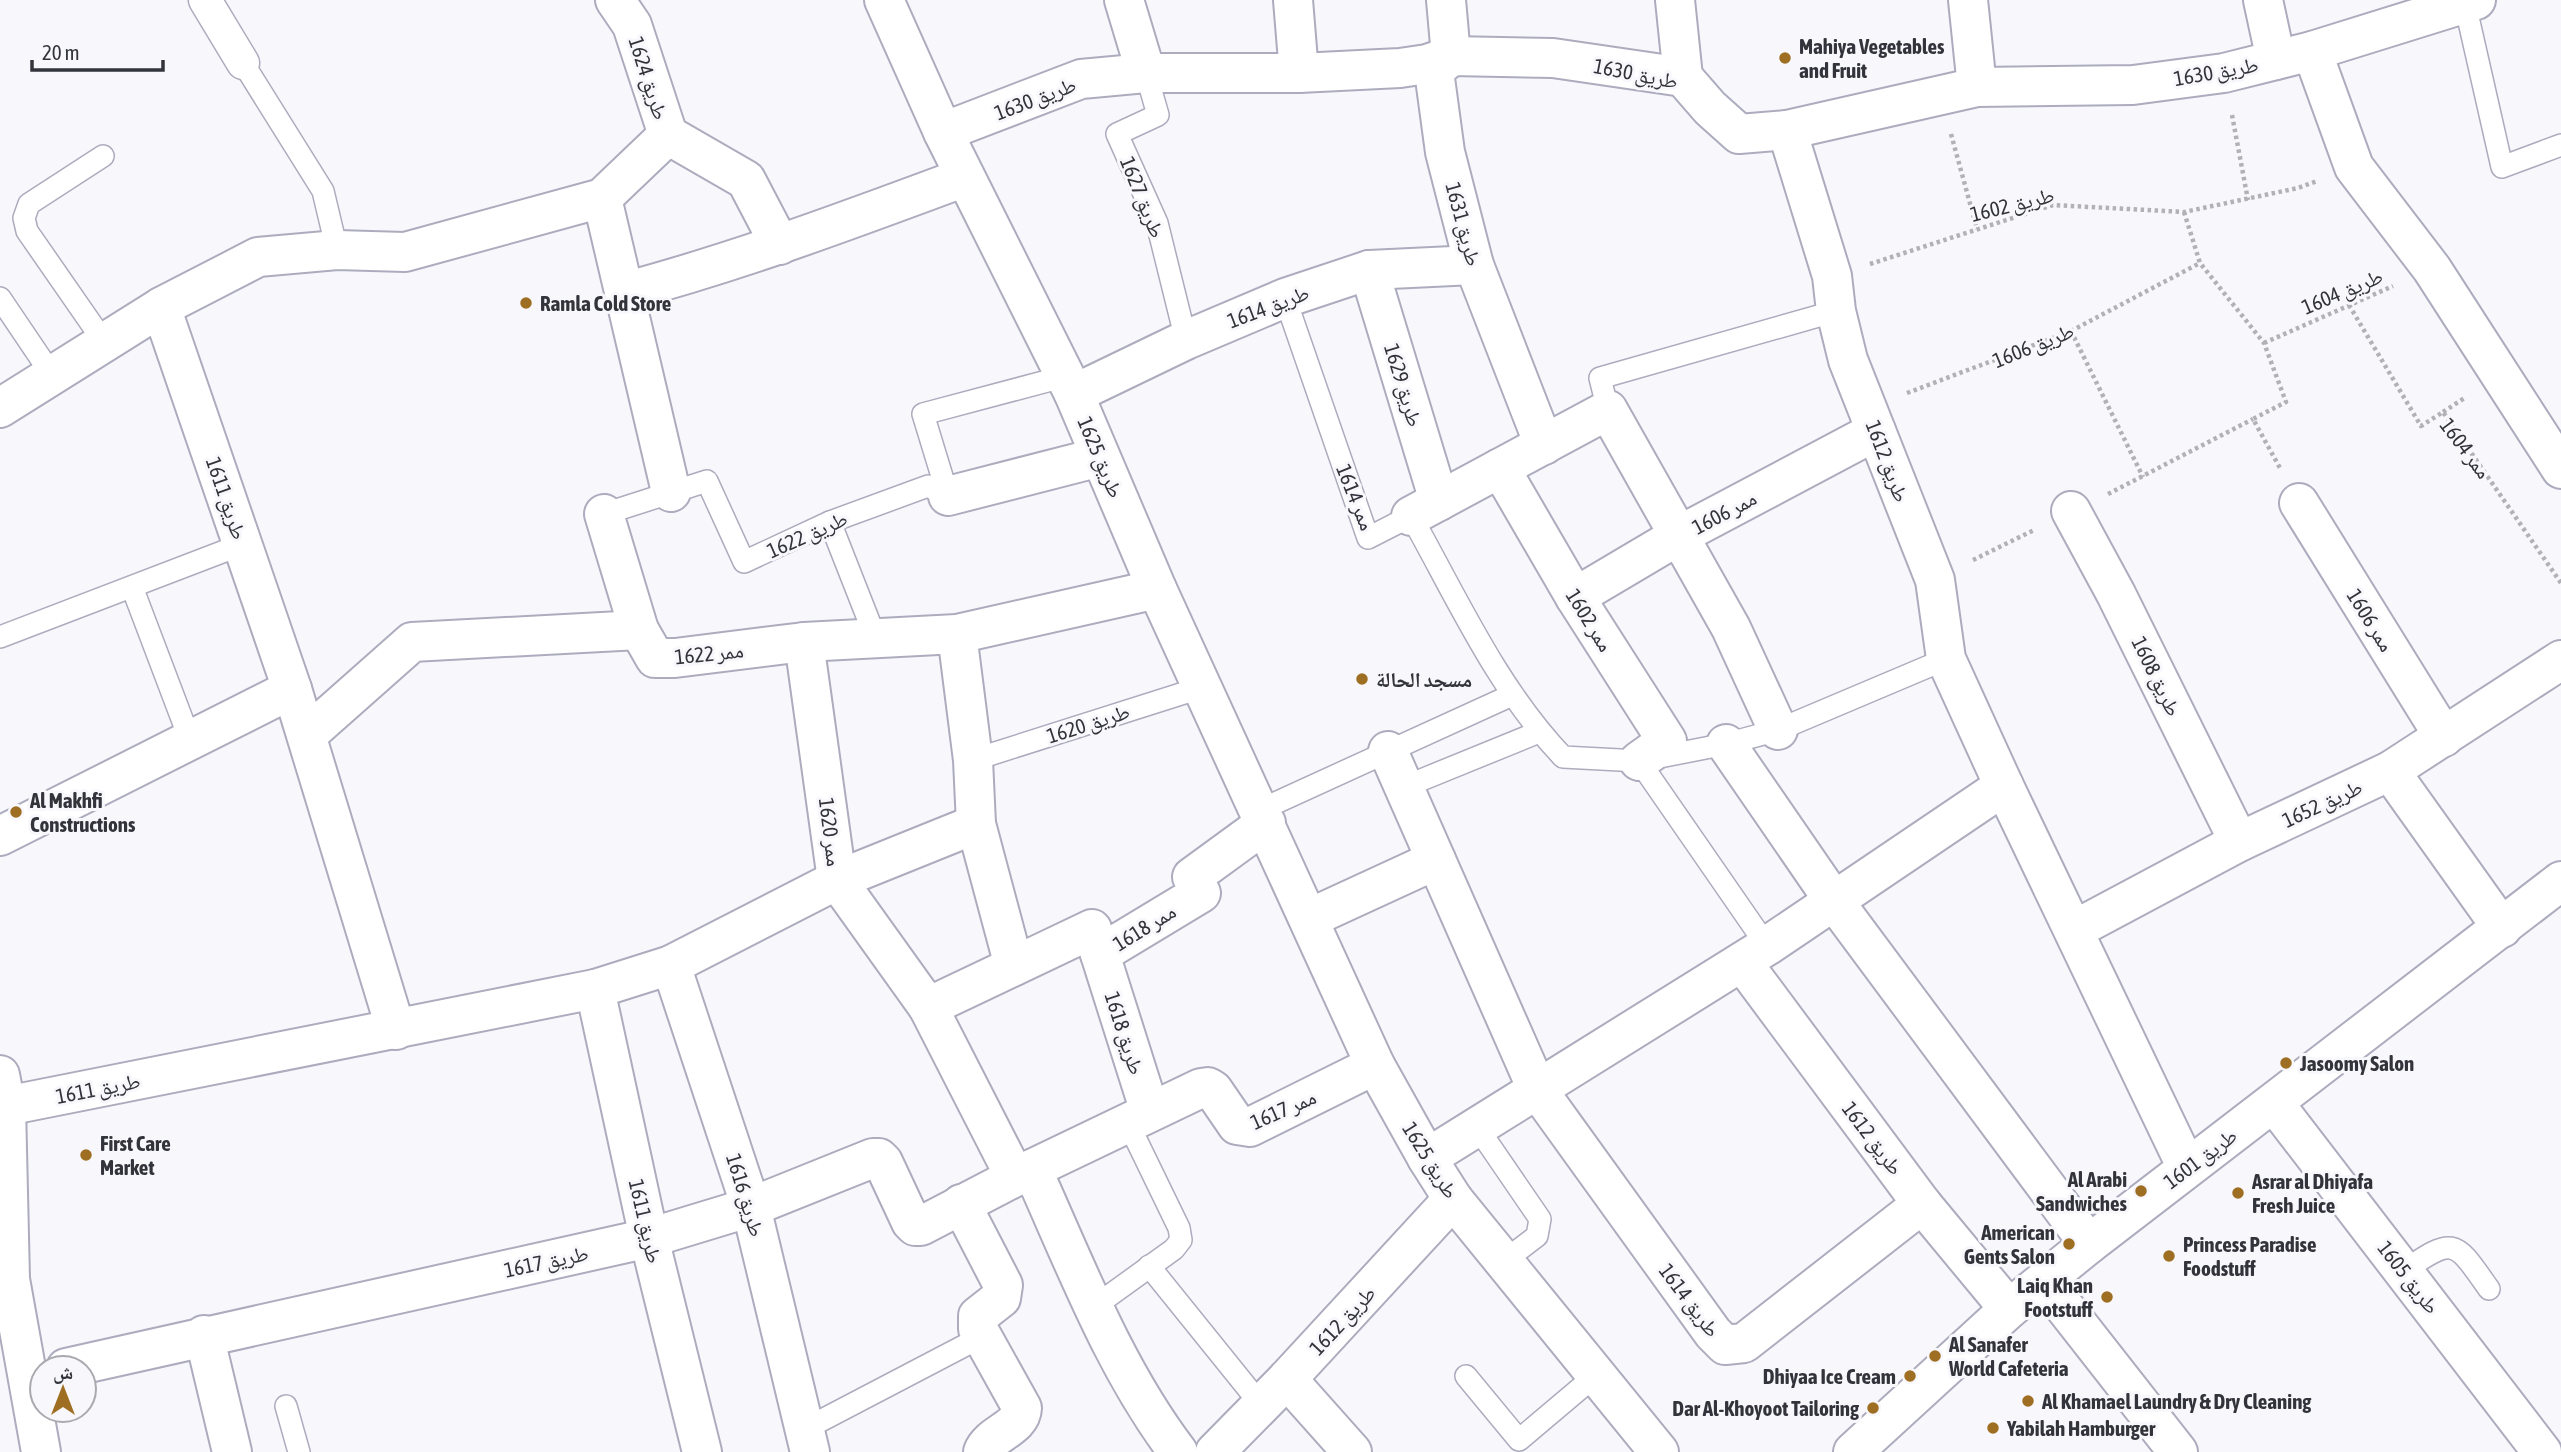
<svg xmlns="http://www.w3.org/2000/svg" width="2561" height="1452" font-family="'Asap Condensed','Noto Naskh Arabic',sans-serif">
	<rect width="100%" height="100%" fill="#f8f8fc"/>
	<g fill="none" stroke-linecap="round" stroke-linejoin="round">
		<g stroke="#acacbe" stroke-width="24">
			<g id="service">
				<path d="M 2465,4 L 2502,167 L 2561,145"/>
				<path d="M 243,63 L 323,191 L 337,250"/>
				<path d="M 1146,73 L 1158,115 L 1117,134 L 1157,223 L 1186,340"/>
				<path d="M 103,156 L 29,204 L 24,218 L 27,231 L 104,342"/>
				<path d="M 0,298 L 52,375"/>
				<path d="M 1285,298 L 1368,538 L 1411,516 C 1457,598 1497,688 1563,757 L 1639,761 L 1726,744 L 1778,730 L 1946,659"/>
				<path d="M 1608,410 L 1600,378 L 1836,311"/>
				<path d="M 948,496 L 923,414 L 1066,376"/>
				<path d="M 604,514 L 707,481 L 744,562 L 830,522 L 928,486 L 948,496"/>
				<path d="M 830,522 L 876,639"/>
				<path d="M 132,587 L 190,740"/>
				<path d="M 0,637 L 243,544"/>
				<path d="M 973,760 L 1203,687"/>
				<path d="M 1639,761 L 1767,946"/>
				<path d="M 1404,787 L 1539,732"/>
				<path d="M 1260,810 L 1512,695"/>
				<path d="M 1477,1127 L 1540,1219 L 1537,1236 L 1504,1261"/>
				<path d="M 1149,1266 L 1262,1406"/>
				<path d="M 2404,1271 C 2455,1235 2455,1241 2489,1289"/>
				<path d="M 1095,1306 L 1174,1249 L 1181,1240 L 1179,1228 L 1128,1123"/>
				<path d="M 1466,1376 L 1519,1440 L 1596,1375"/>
				<path d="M 286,1406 L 299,1452"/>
				<path d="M 805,1429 L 981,1337"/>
			</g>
		</g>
		<g stroke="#acacbe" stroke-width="35">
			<path id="pedestrian" d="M 205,0 L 243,63"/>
		</g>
		<g stroke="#acacbe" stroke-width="42">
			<g id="minor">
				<path d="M 615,0 L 632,25 L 668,135 L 746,180 L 780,245"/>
				<path d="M 884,0 L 943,132 L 1074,394 L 1157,589 L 1375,1065 L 1427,1158 L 1453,1199 L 1659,1452"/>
				<path d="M 1124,0 L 1146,73"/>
				<path d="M 1293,0 L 1299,73"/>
				<path d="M 1446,0 L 1451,56 L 1434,71 L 1445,152 L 1474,265 L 1544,445"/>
				<path d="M 1675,0 L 1683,77"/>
				<path d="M 1968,0 L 1977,87"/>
				<path d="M 2263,0 L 2276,60"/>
				<path d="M 2312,51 L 2354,167 L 2432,269 L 2561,469"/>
				<path d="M 1787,130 L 1832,276 L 1836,311 L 1848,360 L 1935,580 L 1946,659 L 2004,786 L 2187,1168"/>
				<path d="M 943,132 L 1081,79 L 1146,73 L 1299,73 L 1400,68 L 1427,64 L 1451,56 L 1553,58 L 1683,77 L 1710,108 L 1739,134 L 1787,130 L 1977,87 L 2133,85 L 2224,73 L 2312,51 L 2476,0"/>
				<path d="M 602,198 L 671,492"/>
				<path d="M 1369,270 L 1439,501"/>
				<path d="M 624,292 C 740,261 852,219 965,177"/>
				<path d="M 161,307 L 292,689 L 396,1030"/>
				<path d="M 1074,394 L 1186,340 L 1285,298 L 1369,270 L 1474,265"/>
				<path d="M 0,408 L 161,307 L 258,257 L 337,250 L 405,252 L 602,198 L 668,135"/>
				<path d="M 1500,468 L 1575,597 L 1667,741 L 1639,761"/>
				<path d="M 948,496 L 1100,457"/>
				<path d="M 2299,503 L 2444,737"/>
				<path d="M 2071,511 L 2116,594 L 2239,842"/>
				<path d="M 604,514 L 639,630"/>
				<path d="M 1411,516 L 1608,410 L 1731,628 L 1778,730"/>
				<path d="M 1575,597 L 1678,536 L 1876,431"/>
				<path d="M 957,634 L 973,760 L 976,824 L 1014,966"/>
				<path d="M 804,642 L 837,880 L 928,1007 L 1015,1177"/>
				<path d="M 307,735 L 412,642 L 639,630 L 655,658 L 675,658 L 804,642 L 957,634 L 1157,589"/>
				<path d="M 1726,744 L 1834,901 L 2089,1244"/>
				<path d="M 1388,751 L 1537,1089 L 1713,1333 L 1725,1345 L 1744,1343 L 1922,1204"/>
				<path d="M 2390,771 L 2502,928"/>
				<path d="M 0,836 L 292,689"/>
				<path d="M 1310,918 L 1436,860"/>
				<path d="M 2074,930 L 2239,842 L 2390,771 L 2561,660"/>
				<path d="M 1100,954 L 1150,1112"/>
				<path d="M 1742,962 L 1922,1204 L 2009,1309"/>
				<path d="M 671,965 L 751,1207 L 810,1452"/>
				<path d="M 595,989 L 649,1238 L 702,1452"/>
				<path d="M 928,1007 L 1092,929 L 1100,954 L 1201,893 L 1192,877 L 1266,823"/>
				<path d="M 2274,1103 L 2542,1452"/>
				<path d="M 6,1106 L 595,989 L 671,965 L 837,880 L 976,824"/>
				<path d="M 1427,1158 L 1767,946 L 2004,786"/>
				<path d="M 1032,1169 C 1075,1264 1114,1368 1178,1452"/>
				<path d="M 961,1204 L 1003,1285 L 1001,1298 L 978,1316 L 978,1329 L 1022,1408 C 1021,1429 990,1433 983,1452"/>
				<path d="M 2044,1281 L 2178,1452"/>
				<path d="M 204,1335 L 232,1452"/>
				<path d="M 66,1368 L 649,1238 L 751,1207 L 873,1158 L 879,1158 L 883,1162 L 911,1222 L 915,1226 L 921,1226 L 1015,1177 L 1201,1088 L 1208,1087 L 1213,1090 L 1237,1125 L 1250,1127 L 1375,1065"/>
				<path d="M 1287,1379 L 1352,1452"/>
				<path d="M 1215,1452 L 1287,1379 L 1453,1199"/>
			</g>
		</g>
		<g stroke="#acacbe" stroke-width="42">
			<g id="tertiary">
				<path d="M 0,1075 L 6,1106 L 10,1279 L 41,1452"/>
				<path d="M 1853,1452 L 2009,1309 L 2089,1244 L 2561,881"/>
			</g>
		</g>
		<g stroke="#b1b1b6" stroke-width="4.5" stroke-dasharray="3.5 3.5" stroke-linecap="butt">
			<path d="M 2232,115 L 2248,200"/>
			<path d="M 1951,134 L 1977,229"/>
			<path d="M 2184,212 L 2200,263 L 2264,343 L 2286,402 L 2253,419 L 2280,468"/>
			<path d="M 1870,264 L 2053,205 L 2184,212 L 2298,188 L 2317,181"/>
			<path d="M 2349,305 L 2421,426 L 2443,412 L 2561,583"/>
			<path d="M 2071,331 L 2143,477"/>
			<path d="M 2264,343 L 2393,286"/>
			<path d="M 1907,393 L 2071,331 L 2200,263"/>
			<path d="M 2443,412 L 2466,397"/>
			<path d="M 2108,494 L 2253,419"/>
			<path d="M 1973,560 L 2034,530"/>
		</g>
		<use href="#service" stroke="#fff" stroke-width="21"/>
		<use href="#pedestrian" stroke="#fff" stroke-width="32"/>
		<use href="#minor" stroke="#fff" stroke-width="38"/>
		<use href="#tertiary" stroke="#fff" stroke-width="38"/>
	</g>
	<g fill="#9e6f22" stroke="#f8f8fc" stroke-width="2.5">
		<circle cx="1785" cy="58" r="7"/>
		<circle cx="526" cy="303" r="7"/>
		<circle cx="1362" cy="679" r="7"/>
		<circle cx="16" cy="812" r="7"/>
		<circle cx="2286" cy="1063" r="7"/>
		<circle cx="86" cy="1155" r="7"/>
		<circle cx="2141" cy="1191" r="7"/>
		<circle cx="2238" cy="1193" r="7"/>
		<circle cx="2069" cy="1244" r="7"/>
		<circle cx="2169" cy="1256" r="7"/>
		<circle cx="2107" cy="1297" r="7"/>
		<circle cx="1935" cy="1356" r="7"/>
		<circle cx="1910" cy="1376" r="7"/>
		<circle cx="2028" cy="1401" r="7"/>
		<circle cx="1873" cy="1408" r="7"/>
		<circle cx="1993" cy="1428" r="7"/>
	</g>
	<g text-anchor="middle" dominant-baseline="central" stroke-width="6" stroke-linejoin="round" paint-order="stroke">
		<g font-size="21" font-weight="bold" fill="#33343b" stroke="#f8f8fc" text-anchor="start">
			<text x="1799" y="46">Mahiya Vegetables<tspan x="1799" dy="24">and Fruit</tspan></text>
			<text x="540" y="303">Ramla Cold Store</text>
			<text x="1376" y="679">مسجد الحالة</text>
			<text x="30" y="800">Al Makhfi<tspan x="30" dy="24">Constructions</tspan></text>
			<text x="2300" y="1063">Jasoomy Salon</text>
			<text x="100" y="1143">First Care<tspan x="100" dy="24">Market</tspan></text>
			<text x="2127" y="1179" text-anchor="end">Al Arabi<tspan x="2127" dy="24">Sandwiches</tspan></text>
			<text x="2252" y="1181">Asrar al Dhiyafa<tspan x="2252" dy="24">Fresh Juice</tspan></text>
			<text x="2055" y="1232" text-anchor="end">American<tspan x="2055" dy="24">Gents Salon</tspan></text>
			<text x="2183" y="1244">Princess Paradise<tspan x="2183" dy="24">Foodstuff</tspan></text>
			<text x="2093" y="1285" text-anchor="end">Laiq Khan<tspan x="2093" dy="24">Footstuff</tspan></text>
			<text x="1949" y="1344">Al Sanafer<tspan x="1949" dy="24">World Cafeteria</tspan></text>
			<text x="1896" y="1376" text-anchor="end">Dhiyaa Ice Cream</text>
			<text x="2042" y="1401">Al Khamael Laundry &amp; Dry Cleaning</text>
			<text x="1859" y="1408" text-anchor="end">Dar Al-Khoyoot Tailoring</text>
			<text x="2007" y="1428">Yabilah Hamburger</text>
		</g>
		<g font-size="21" fill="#33343b" stroke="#f8f8fc">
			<text transform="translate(2216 71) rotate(-10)">طريق 1630</text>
			<text transform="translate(1636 73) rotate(11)">طريق 1630</text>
			<text transform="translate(649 78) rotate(72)">طريق 1624</text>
			<text transform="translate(1035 98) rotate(-21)">طريق 1630</text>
			<text transform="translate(1143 197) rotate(68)">طريق 1627</text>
			<text transform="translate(2012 204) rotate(-14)">طريق 1602</text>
			<text transform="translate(1464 224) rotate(75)">طريق 1631</text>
			<text transform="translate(2342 291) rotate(-23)">طريق 1604</text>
			<text transform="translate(1268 306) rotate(-21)">طريق 1614</text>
			<text transform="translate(2033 345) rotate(-22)">طريق 1606</text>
			<text transform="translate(1404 385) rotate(73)">طريق 1629</text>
			<text transform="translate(2466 448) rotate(53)">ممر 1604</text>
			<text transform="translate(1101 457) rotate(67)">طريق 1625</text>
			<text transform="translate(1888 461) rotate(69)">طريق 1612</text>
			<text transform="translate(1356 497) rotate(68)">ممر 1614</text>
			<text transform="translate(227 498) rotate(71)">طريق 1611</text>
			<text transform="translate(1724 512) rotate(-28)">ممر 1606</text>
			<text transform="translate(807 534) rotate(-24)">طريق 1622</text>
			<text transform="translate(1590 620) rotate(58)">ممر 1602</text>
			<text transform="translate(2371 620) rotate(58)">ممر 1606</text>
			<text transform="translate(709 653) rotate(-6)">ممر 1622</text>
			<text transform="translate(2157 676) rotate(64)">طريق 1608</text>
			<text transform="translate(1088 723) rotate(-18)">طريق 1620</text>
			<text transform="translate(2322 803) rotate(-25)">طريق 1652</text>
			<text transform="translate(831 832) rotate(83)">ممر 1620</text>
			<text transform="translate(1144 927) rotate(-32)">ممر 1618</text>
			<text transform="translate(1125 1033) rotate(72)">طريق 1618</text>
			<text transform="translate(98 1088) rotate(-11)">طريق 1611</text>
			<text transform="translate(1283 1109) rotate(-24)">ممر 1617</text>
			<text transform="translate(1873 1138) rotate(53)">طريق 1612</text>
			<text transform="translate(2200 1158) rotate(-37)">طريق 1601</text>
			<text transform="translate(1431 1160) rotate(58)">طريق 1625</text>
			<text transform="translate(746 1195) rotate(73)">طريق 1616</text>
			<text transform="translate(646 1221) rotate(77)">طريق 1611</text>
			<text transform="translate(546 1261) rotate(-12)">طريق 1617</text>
			<text transform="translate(2409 1277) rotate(52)">طريق 1605</text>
			<text transform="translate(1690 1300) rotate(53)">طريق 1614</text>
			<text transform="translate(1342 1320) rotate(-47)">طريق 1612</text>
		</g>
	</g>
	<g transform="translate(63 1389)"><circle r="33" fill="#f8f8fc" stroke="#a9aaaf" stroke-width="2"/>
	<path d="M0-5L12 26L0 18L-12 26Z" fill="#9e6f22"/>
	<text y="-10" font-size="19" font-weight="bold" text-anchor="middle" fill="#33343b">ش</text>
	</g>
	<path d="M32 60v10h131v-10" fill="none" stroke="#33343b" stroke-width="3.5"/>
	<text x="42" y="60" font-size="21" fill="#33343b" stroke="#f8f8fc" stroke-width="5" paint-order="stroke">20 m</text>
</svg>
